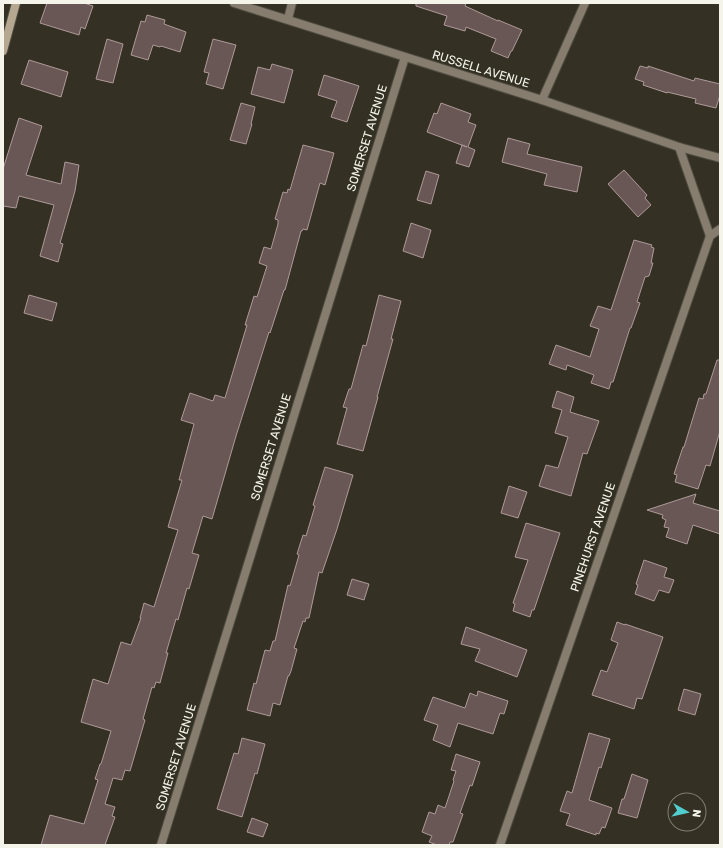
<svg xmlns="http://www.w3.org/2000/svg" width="723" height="848" font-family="Rubik,sans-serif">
	<rect width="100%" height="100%" fill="#343124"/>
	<g fill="#695756" stroke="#ae9a99">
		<path d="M 47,3 L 84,3 L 93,6 L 85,29 L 81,27 L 79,35 L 40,23 Z"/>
		<path d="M 416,3 L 466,3 L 465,6 L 498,21 L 498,20 L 522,30 L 512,51 L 511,51 L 508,58 L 491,51 L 496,39 L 466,27 L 465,31 L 444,25 L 447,16 L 416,6 Z"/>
		<path d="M 147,15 L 165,20 L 164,24 L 186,32 L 180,52 L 161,46 L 160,47 L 153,45 L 148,60 L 131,55 L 141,21 L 145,22 Z"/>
		<path d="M 107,39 L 123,44 L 113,83 L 96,79 Z"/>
		<path d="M 213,39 L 236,45 L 223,89 L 206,84 L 209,73 L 204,72 Z"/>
		<path d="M 29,60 L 68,72 L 61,97 L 21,84 Z"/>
		<path d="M 272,64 L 293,70 L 284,103 L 251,94 L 258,67 L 270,70 Z"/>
		<path d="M 640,66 L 648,68 L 648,66 L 694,81 L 695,78 L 720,84 L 720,95 L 716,108 L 695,103 L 696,99 L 667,92 L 667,93 L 643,85 L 644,82 L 635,79 Z"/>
		<path d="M 324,75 L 359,86 L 347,122 L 331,117 L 337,101 L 318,95 Z"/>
		<path d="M 241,103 L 255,107 L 251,124 L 252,124 L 246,144 L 230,140 Z"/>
		<path d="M 441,103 L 471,114 L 468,122 L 476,125 L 468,147 L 475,150 L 469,167 L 456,163 L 462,145 L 467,147 L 427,132 L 434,113 L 437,114 Z"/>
		<path d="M 19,118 L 42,126 L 26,175 L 61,184 L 65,162 L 79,165 L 75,191 L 60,243 L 63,244 L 58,262 L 40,256 L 54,205 L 19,196 L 16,208 L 3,206 L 3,169 Z"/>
		<path d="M 508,138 L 530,144 L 527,154 L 582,167 L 577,192 L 544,185 L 547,174 L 502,162 Z"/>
		<path d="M 303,145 L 334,153 L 325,185 L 320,183 L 307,230 L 303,229 L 302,231 L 301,231 L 285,290 L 284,290 L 270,333 L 269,332 L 236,436 L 212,519 L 203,516 L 192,553 L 199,555 L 189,589 L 187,588 L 178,620 L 176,619 L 166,653 L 168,653 L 160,683 L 156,682 L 154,688 L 152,687 L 143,719 L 145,720 L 130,771 L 125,770 L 122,780 L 113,778 L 105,804 L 115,807 L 112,816 L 115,817 L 105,845 L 41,845 L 50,815 L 84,824 L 98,780 L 95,779 L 100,764 L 101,764 L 111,731 L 81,722 L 93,679 L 108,684 L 121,642 L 131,645 L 141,618 L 140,618 L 144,603 L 154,607 L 178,530 L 168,527 L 182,480 L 179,480 L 194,424 L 181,420 L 190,393 L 213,401 L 215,395 L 225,398 L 247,325 L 245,325 L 254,296 L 257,297 L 267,266 L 259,263 L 264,247 L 271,249 L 278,224 L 278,220 L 275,219 L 283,192 L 287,193 L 288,189 L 290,190 Z"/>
		<path d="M 624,170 L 647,195 L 645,198 L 651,205 L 638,217 L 608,184 Z"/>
		<path d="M 426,171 L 439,175 L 431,204 L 417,200 Z"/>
		<path d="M 411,223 L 431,230 L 423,258 L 403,251 Z"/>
		<path d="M 634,240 L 652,245 L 651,247 L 654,248 L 651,263 L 653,263 L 649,276 L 645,277 L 637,302 L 640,303 L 631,328 L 630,328 L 613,382 L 611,382 L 609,389 L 591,383 L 594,375 L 567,365 L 566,370 L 549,364 L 556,345 L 590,357 L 599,329 L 590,326 L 598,306 L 611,310 Z"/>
		<path d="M 29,295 L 57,303 L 52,321 L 24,313 Z"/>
		<path d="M 379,295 L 401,301 L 391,339 L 393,339 L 377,397 L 378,397 L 363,451 L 337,444 L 347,408 L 343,407 L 349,389 L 351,389 L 363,345 L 366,346 Z"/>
		<path d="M 717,360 L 720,360 L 720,431 L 710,466 L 706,465 L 698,489 L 675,482 L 677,475 L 674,474 L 683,447 L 684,447 L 699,398 L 703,399 L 704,394 L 706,394 Z"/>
		<path d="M 557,391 L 574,397 L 570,412 L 599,421 L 587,454 L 583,453 L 571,496 L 539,486 L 546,465 L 558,468 L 568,437 L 555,433 L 562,410 L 552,407 Z"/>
		<path d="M 325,467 L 353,475 L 337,529 L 322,573 L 319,572 L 309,618 L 306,618 L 305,622 L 303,621 L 294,648 L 297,649 L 291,671 L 289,676 L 288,676 L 280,705 L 273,703 L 270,716 L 247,710 L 254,683 L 256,684 L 265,650 L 270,651 L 273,641 L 275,641 L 288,585 L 290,586 L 299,555 L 297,554 L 303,535 L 306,536 L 315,506 L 313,505 Z"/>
		<path d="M 509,486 L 527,492 L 518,518 L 501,513 Z"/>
		<path d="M 696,494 L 693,503 L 720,511 L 720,534 L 693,525 L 687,544 L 666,537 L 669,528 L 664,527 L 666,520 L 662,518 L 663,515 L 647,510 Z"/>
		<path d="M 526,523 L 560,533 L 534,610 L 532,610 L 530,617 L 513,611 L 515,604 L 513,603 L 528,560 L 515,557 Z"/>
		<path d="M 644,560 L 667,568 L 664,577 L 674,580 L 669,593 L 659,590 L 654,601 L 635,594 L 638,585 L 636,584 Z"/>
		<path d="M 352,579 L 369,584 L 364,600 L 347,595 Z"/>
		<path d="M 617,622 L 625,625 L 625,624 L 663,637 L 642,699 L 637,698 L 634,709 L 592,695 L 601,670 L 607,672 L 618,643 L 611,640 Z"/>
		<path d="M 466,627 L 527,650 L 517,677 L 475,661 L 480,649 L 461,644 Z"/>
		<path d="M 684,689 L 701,694 L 695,715 L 678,710 Z"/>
		<path d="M 478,691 L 508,701 L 504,714 L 500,713 L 493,734 L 458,723 L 450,747 L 433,740 L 438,725 L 424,720 L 433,697 L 465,708 L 470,693 L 477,696 Z"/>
		<path d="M 589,733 L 610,739 L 601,768 L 599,767 L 589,800 L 612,808 L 605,828 L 602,827 L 599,834 L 596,833 L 596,835 L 566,825 L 570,814 L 560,811 L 567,791 L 572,793 Z"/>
		<path d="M 242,738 L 265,744 L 257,774 L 255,773 L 242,817 L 217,809 L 234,753 L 238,754 Z"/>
		<path d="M 456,754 L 480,762 L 472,786 L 470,785 L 460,813 L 463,814 L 453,842 L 450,842 L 449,845 L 437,845 L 429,842 L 432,836 L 422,832 L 429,812 L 435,814 L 438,805 L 445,808 L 454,781 L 453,780 L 456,771 L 451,770 Z"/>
		<path d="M 632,774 L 648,780 L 637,818 L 618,813 L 622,799 L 624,799 Z"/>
		<path d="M 252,818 L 268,824 L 263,837 L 247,832 Z"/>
	</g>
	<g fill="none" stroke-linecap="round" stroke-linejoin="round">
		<g stroke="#4f4c40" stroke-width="10">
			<g id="street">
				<path d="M 234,3 L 542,100 L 679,147 L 720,158"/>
				<path d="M 288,19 L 292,3"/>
				<path d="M 542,100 L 585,3"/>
				<path d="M 679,147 L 710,236"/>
				<path d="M 161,845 L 405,57"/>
				<path d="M 500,845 L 710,236 L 720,229"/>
			</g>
		</g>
		<g stroke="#4f4c40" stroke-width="10">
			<path id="secondary" d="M 3,51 L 16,3"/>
		</g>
		<use href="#street" stroke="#867d6f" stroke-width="8"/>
		<use href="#secondary" stroke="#b6a791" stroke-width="8"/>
	</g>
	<g text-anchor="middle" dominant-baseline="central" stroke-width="3" stroke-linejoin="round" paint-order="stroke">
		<g font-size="12" fill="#f5f4eb" stroke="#343124">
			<text transform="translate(481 69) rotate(17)">RUSSELL AVENUE</text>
			<text transform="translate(367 138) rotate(-73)">SOMERSET AVENUE</text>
			<text transform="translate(271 447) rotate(-73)">SOMERSET AVENUE</text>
			<text transform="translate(593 537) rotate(-71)">PINEHURST AVENUE</text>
			<text transform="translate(176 757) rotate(-73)">SOMERSET AVENUE</text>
		</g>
	</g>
	<rect width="723" height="848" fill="none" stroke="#f5f4eb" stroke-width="8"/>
	<g transform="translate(687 812) rotate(98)"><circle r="19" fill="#343124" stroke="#817f74"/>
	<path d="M0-3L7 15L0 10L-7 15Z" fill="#52cdcd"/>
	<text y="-6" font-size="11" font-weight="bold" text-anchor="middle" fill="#f5f4eb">N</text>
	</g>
</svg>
